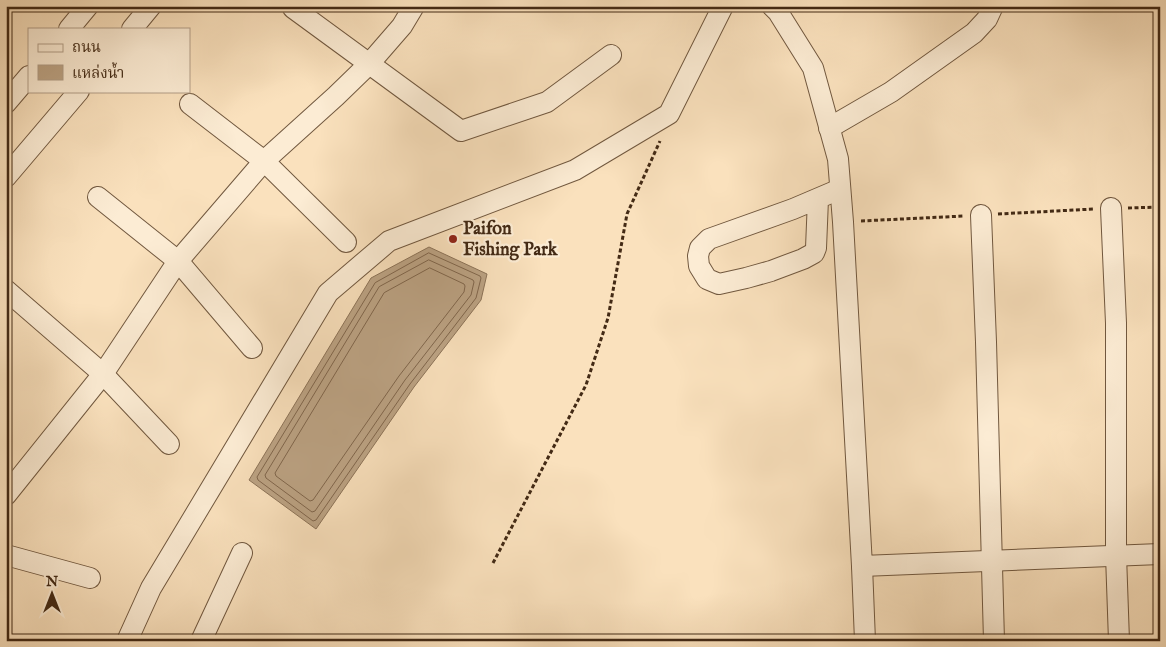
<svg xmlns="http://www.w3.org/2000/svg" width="1166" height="647" font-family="'IM FELL English','Noto Serif Thai',serif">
	<rect width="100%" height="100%" fill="#fae1bd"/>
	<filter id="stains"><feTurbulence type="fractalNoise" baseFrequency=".004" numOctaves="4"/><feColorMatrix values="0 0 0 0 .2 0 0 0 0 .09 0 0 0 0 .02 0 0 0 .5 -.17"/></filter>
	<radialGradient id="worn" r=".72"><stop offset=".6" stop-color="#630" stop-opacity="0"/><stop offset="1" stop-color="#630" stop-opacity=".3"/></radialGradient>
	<path fill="#bca384" stroke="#8c7358" d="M 429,247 L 487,274 L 481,300 L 414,387 L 316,529 L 249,480 L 371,278 Z"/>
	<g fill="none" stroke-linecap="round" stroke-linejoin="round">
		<g stroke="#80664c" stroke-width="1">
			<path d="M 429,253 L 480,276 L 481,278 L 476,298 L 410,384 L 316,520 L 313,521 L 258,480 L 257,477 L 375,283 Z"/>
			<path d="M 429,260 L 473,280 L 474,282 L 471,295 L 405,380 L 315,511 L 312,512 L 266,478 L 265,475 L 379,287 Z"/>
			<path d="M 430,268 L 464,284 L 465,286 L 464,292 L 399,376 L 313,500 L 310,501 L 276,476 L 275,473 L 384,293 Z"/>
		</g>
		<g stroke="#71583f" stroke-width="22">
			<g id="minor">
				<path d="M 772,6 L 778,12 L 813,68 L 838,159 L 843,222 L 862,566 L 1160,554"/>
				<path d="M 293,8 L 461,131 L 547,102 L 611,55"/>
				<path d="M 69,29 L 88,6"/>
				<path d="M 132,29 L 151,6"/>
				<path d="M 6,103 L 29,76"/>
				<path d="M 190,104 L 264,161 L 346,242"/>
				<path d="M 829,128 L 891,92 L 974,33 L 987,19 L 993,6"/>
				<path d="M 6,177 L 79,91"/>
				<path d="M 98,197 L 178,261 L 252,348"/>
				<path d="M 818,199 L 816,248 L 814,253 L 803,259 L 771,271 L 746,278 L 719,284 L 707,279 L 699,266 L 698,256 L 700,248 L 709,239 L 793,209 L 840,189"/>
				<path d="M 1111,208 L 1116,323 L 1116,555 L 1119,641"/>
				<path d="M 981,215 L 986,342 L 994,641"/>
				<path d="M 6,290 L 103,374 L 169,444"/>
				<path d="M 6,495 L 103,374 L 178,261 L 264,161 L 336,96 L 369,64 L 402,26 L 414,6"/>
				<path d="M 6,555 L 90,578"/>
				<path d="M 862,566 L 865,641"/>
				<path d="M 127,641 L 151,588 L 328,293 L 389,241 L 575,170 L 669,114 L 723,6"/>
				<path d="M 201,641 L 242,553"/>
			</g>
		</g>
		<g stroke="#432a15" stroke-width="3" stroke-dasharray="4 2.5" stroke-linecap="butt">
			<path d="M 1128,208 L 1160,207"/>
			<path d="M 998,214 L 1094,209"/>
			<path d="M 861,221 L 964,216"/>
			<path d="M 493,563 L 586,385 L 608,318 L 627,214 L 660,141"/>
		</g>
		<use href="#minor" stroke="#fcecd4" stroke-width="20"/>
	</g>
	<circle fill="#8f2418" stroke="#fcecd4" stroke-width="2" cx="453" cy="239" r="5"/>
	<g text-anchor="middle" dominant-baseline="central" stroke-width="4.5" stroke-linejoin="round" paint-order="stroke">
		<g font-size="18" font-weight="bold" fill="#432a15" stroke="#fcecd4" text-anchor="start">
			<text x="463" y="229">Paifon<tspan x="463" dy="21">Fishing Park</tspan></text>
		</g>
	</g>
	<rect width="1166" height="647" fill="none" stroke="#fae1bd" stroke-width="25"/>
	<rect x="8" y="8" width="1151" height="632" fill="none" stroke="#432a15" stroke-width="2.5"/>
	<rect x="12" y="12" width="1141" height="622" fill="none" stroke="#432a15"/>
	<rect x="28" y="28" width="162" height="65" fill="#fcecd4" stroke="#b29e88"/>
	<rect x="38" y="44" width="25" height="8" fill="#fcecd4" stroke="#b29e88"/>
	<text x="72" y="52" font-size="15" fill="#432a15">ถนน</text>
	<rect x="38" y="65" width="25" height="15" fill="#bca384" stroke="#b29e88"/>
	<text x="72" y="78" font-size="15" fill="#432a15">แหล่งน้ำ</text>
	<g transform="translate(52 594)" stroke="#fcecd4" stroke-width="4" paint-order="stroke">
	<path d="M0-4L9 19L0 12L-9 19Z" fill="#432a15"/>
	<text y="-8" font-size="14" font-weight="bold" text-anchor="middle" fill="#432a15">N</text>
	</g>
	<rect width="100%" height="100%" filter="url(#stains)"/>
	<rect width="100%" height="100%" fill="url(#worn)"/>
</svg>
